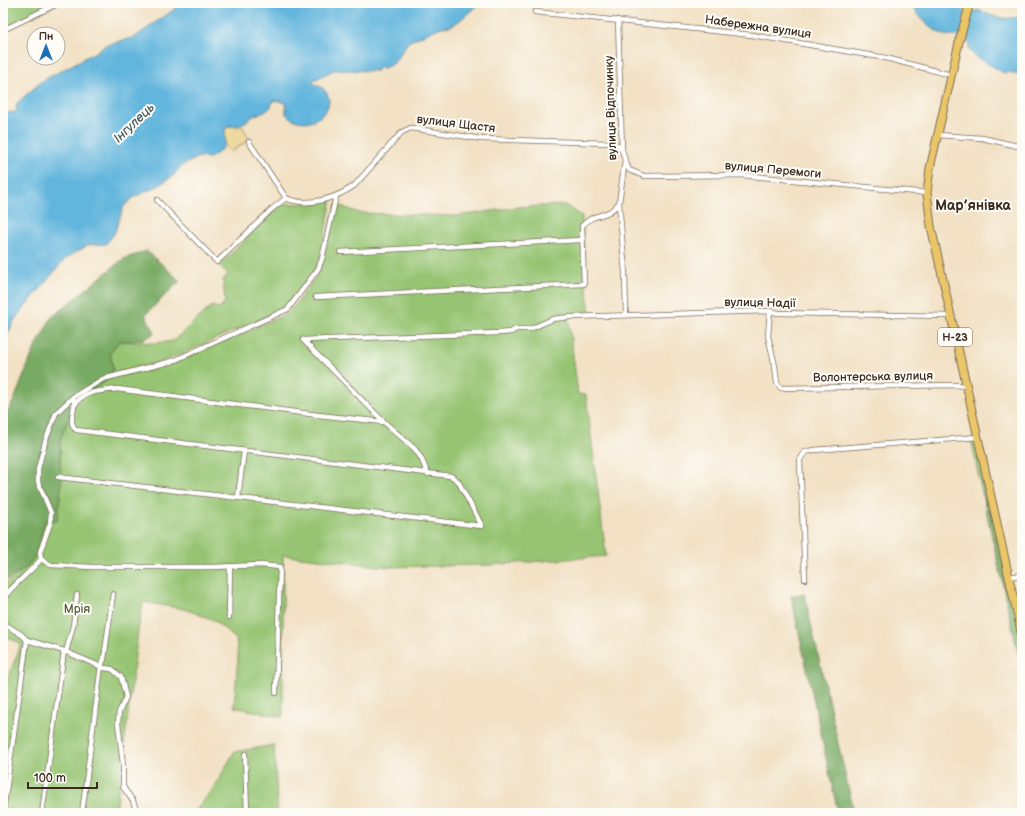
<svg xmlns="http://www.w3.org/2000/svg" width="1025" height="816" font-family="'Balsamiq Sans',sans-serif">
	<rect width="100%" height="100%" fill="#fdfcf7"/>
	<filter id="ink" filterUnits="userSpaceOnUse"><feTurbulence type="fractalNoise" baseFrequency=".025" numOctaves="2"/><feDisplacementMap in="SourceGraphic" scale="8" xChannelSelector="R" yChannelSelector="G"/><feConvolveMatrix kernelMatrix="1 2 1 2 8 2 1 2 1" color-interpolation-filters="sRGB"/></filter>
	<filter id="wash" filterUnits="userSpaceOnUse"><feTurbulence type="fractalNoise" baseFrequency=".012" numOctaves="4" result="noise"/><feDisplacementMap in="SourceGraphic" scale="16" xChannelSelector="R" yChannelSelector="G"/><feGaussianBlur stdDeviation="0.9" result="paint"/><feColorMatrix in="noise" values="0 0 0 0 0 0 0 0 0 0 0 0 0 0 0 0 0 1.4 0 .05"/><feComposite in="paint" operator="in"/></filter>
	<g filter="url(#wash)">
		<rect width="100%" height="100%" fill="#f2e1c4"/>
		<g fill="#96c472" stroke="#687748">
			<path d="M 3,3 L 59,3 L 3,30 Z"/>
			<path d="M 332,199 L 320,259 L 315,268 L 288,307 L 179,355 L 161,362 L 111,374 L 113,368 L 110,353 L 119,341 L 153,343 L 173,341 L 212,306 L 220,309 L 225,302 L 223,280 L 228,274 L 219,265 L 279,206 L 286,204 L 315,203 Z"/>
			<path d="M 336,204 L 359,213 L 457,216 L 518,207 L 565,205 L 582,216 L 586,284 L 590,311 L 568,315 L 578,394 L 586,395 L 606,556 L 491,565 L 387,567 L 283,555 L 283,717 L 234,707 L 238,657 L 236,639 L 214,620 L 184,609 L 143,602 L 138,631 L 116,813 L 3,813 L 3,691 L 21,644 L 3,635 L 3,586 L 27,567 L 36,554 L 45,519 L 57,521 L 61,489 L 60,441 L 75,400 L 111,378 L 174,363 L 286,314 L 296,304 L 320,270 Z"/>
			<path d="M 971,439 L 976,439 L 987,483 L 980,483 Z"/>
			<path d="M 274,745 L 278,813 L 194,813 L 215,786 L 234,752 Z"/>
		</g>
		<g fill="#78aa64" stroke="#5a6a41">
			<path d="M 147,251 L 180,281 L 145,315 L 155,332 C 145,342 133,341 119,341 L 110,353 L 113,368 L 111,378 L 75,400 L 60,441 L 61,489 L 57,521 L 45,520 L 36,554 L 27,567 L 3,583 L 3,421 L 14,400 L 33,352 L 51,318 L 123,259 Z"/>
			<path d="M 980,483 L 987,483 L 1022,640 L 1022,671 Z"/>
			<path d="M 804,593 L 854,813 L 838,813 L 791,596 Z"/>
		</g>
		<path fill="#eeda9e" stroke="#94825e" d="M 241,125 L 250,139 L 231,152 L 225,145 L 225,130 L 229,126 Z"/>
		<g fill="#62b5dd" stroke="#4e707e">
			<path d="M 183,3 L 480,3 L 459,21 L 451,26 L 441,27 L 408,42 L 393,64 L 384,68 L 377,68 L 377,71 L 334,70 L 314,80 L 313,83 C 315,85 319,85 321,87 C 345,104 309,137 286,114 L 286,103 L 274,100 L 270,108 L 262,113 L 255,115 L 239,126 L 228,126 L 225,130 L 225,145 L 219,152 L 210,158 L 199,157 L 181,166 L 174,175 L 158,186 L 133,198 L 124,206 L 114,234 L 106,244 L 88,245 L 65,259 L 15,319 L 3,344 L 3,113 L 15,112 L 17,110 L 16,104 L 42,81 L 94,53 L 106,45 L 135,37 Z"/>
			<path d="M 910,3 L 956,3 C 959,12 970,14 978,10 C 993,17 1005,21 1022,16 L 1022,77 L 1011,72 L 1004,73 L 976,57 L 969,50 L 969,42 C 961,33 951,38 941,34 C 932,30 914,12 910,3 Z"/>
		</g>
	</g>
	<g filter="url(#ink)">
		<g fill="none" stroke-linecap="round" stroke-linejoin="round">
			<g stroke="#7b6a58" stroke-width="6">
				<g id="minor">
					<path d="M 535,12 L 752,35 L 886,58 L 951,75"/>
					<path d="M 618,20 L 622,150 L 625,160 L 619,203 L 625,273 L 626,315"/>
					<path d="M 3,30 L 59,3"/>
					<path d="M 938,135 L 982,138 L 1022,147"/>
					<path d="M 249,142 L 286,198 C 308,208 336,198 354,186 L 402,132 L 411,128 L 481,139 L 609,143 L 618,145 L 622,150"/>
					<path d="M 625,160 L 629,170 L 644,176 L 742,175 L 927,193"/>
					<path d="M 157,200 L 217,262 L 272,209 L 286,198"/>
					<path d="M 340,252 L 581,240"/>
					<path d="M 316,297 L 584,284 L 582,226 C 595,211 607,219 619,203"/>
					<path d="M 770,311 L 768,336 L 775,366 L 777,383 L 781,388 L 956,385 L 966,386"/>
					<path d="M 303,340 L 500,333 L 511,332 L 516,329 L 530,329 L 553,319 L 570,317 L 770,311 L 778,313 L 950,316"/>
					<path d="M 303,340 L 384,422"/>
					<path d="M 73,397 C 78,408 66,420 76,430 L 451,476 L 458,481 L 482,526"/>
					<path d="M 75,405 C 83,390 103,391 117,389 L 318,415 L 384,422 L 415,449 L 421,458 L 428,474"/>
					<path d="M 58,477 L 482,526"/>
					<path d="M 238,497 L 244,451"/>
					<path d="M 41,559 L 51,565 L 92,567 L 213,567 L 261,565 L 280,567 L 276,693"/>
					<path d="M 1009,577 L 1022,575"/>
					<path d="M 805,579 L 800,460 L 805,452 L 814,450 L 978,437"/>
					<path d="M 3,599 C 14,583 29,574 41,559 L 40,552 L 50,524 L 51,513 L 38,482 L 38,469 L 45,442 L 56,413 L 73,397 L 103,379 L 173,361 L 288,309 L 318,269 L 322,259 L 336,196"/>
					<path d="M 229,617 L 230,566"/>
					<path d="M 3,623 L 22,635 L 27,640 L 64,651 L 104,668 L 112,669 L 121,677 L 126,697 L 119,712 L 118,723 L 123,764 L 123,787 L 133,801 L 137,813"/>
					<path d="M 66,652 L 73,626 L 77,595"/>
					<path d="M 245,754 L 247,813"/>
					<path d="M 3,812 L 27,640"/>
					<path d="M 42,813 L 64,651"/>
					<path d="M 82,813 L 101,666 L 104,659 L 113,594"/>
				</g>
			</g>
			<g stroke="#7b6a58" stroke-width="9">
				<path id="primary" d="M 970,3 L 960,38 L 930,168 L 927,193 L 931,226 L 1022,636"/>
			</g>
			<use href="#minor" stroke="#fff" stroke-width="4.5"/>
			<use href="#primary" stroke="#ebc669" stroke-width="7"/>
		</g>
	</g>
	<g text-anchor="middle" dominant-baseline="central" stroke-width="4" stroke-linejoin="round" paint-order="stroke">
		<rect fill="#fdfcf7" stroke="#75695f" stroke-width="1" x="938" y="328" width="34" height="18" rx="3"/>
		<g font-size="11" font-weight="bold" fill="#3b2a1e">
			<text x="955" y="337">Н-23</text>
		</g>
		<g font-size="12" fill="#3b2a1e" stroke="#fdfcf7">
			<text transform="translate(758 27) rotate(8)">Набережна вулиця</text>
			<text transform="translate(611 108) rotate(-92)">вулиця Відпочинку</text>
			<text transform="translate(456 124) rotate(7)">вулиця Щастя</text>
			<text transform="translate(773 170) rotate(5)">вулиця Перемоги</text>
			<text transform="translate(760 303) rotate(1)">вулиця Надії</text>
			<text transform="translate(873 377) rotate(-1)">Волонтерська вулиця</text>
		</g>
		<g font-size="12" fill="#565837" stroke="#fdfcf7">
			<text x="77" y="609">Мрія</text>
		</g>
		<g font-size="13" font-style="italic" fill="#495b61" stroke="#fdfcf7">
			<text transform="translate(134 123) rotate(-44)">Інгулець</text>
		</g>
		<g font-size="14" font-weight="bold" fill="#3b2a1e" stroke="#fdfcf7">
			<text x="973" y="205">Мар’янівка</text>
		</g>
	</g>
	<rect width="1025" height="816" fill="none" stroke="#fdfcf7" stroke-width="16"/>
	<g transform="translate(46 46)"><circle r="19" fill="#fdfcf7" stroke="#afa8a0"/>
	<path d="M0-3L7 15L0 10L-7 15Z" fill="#1f6fb2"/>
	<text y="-6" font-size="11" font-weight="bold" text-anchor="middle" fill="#3b2a1e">Пн</text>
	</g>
	<path d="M28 782v6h69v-6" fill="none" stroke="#3b2a1e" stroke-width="2"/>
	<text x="34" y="782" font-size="12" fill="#3b2a1e" stroke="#fdfcf7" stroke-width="3" paint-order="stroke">100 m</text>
</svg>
